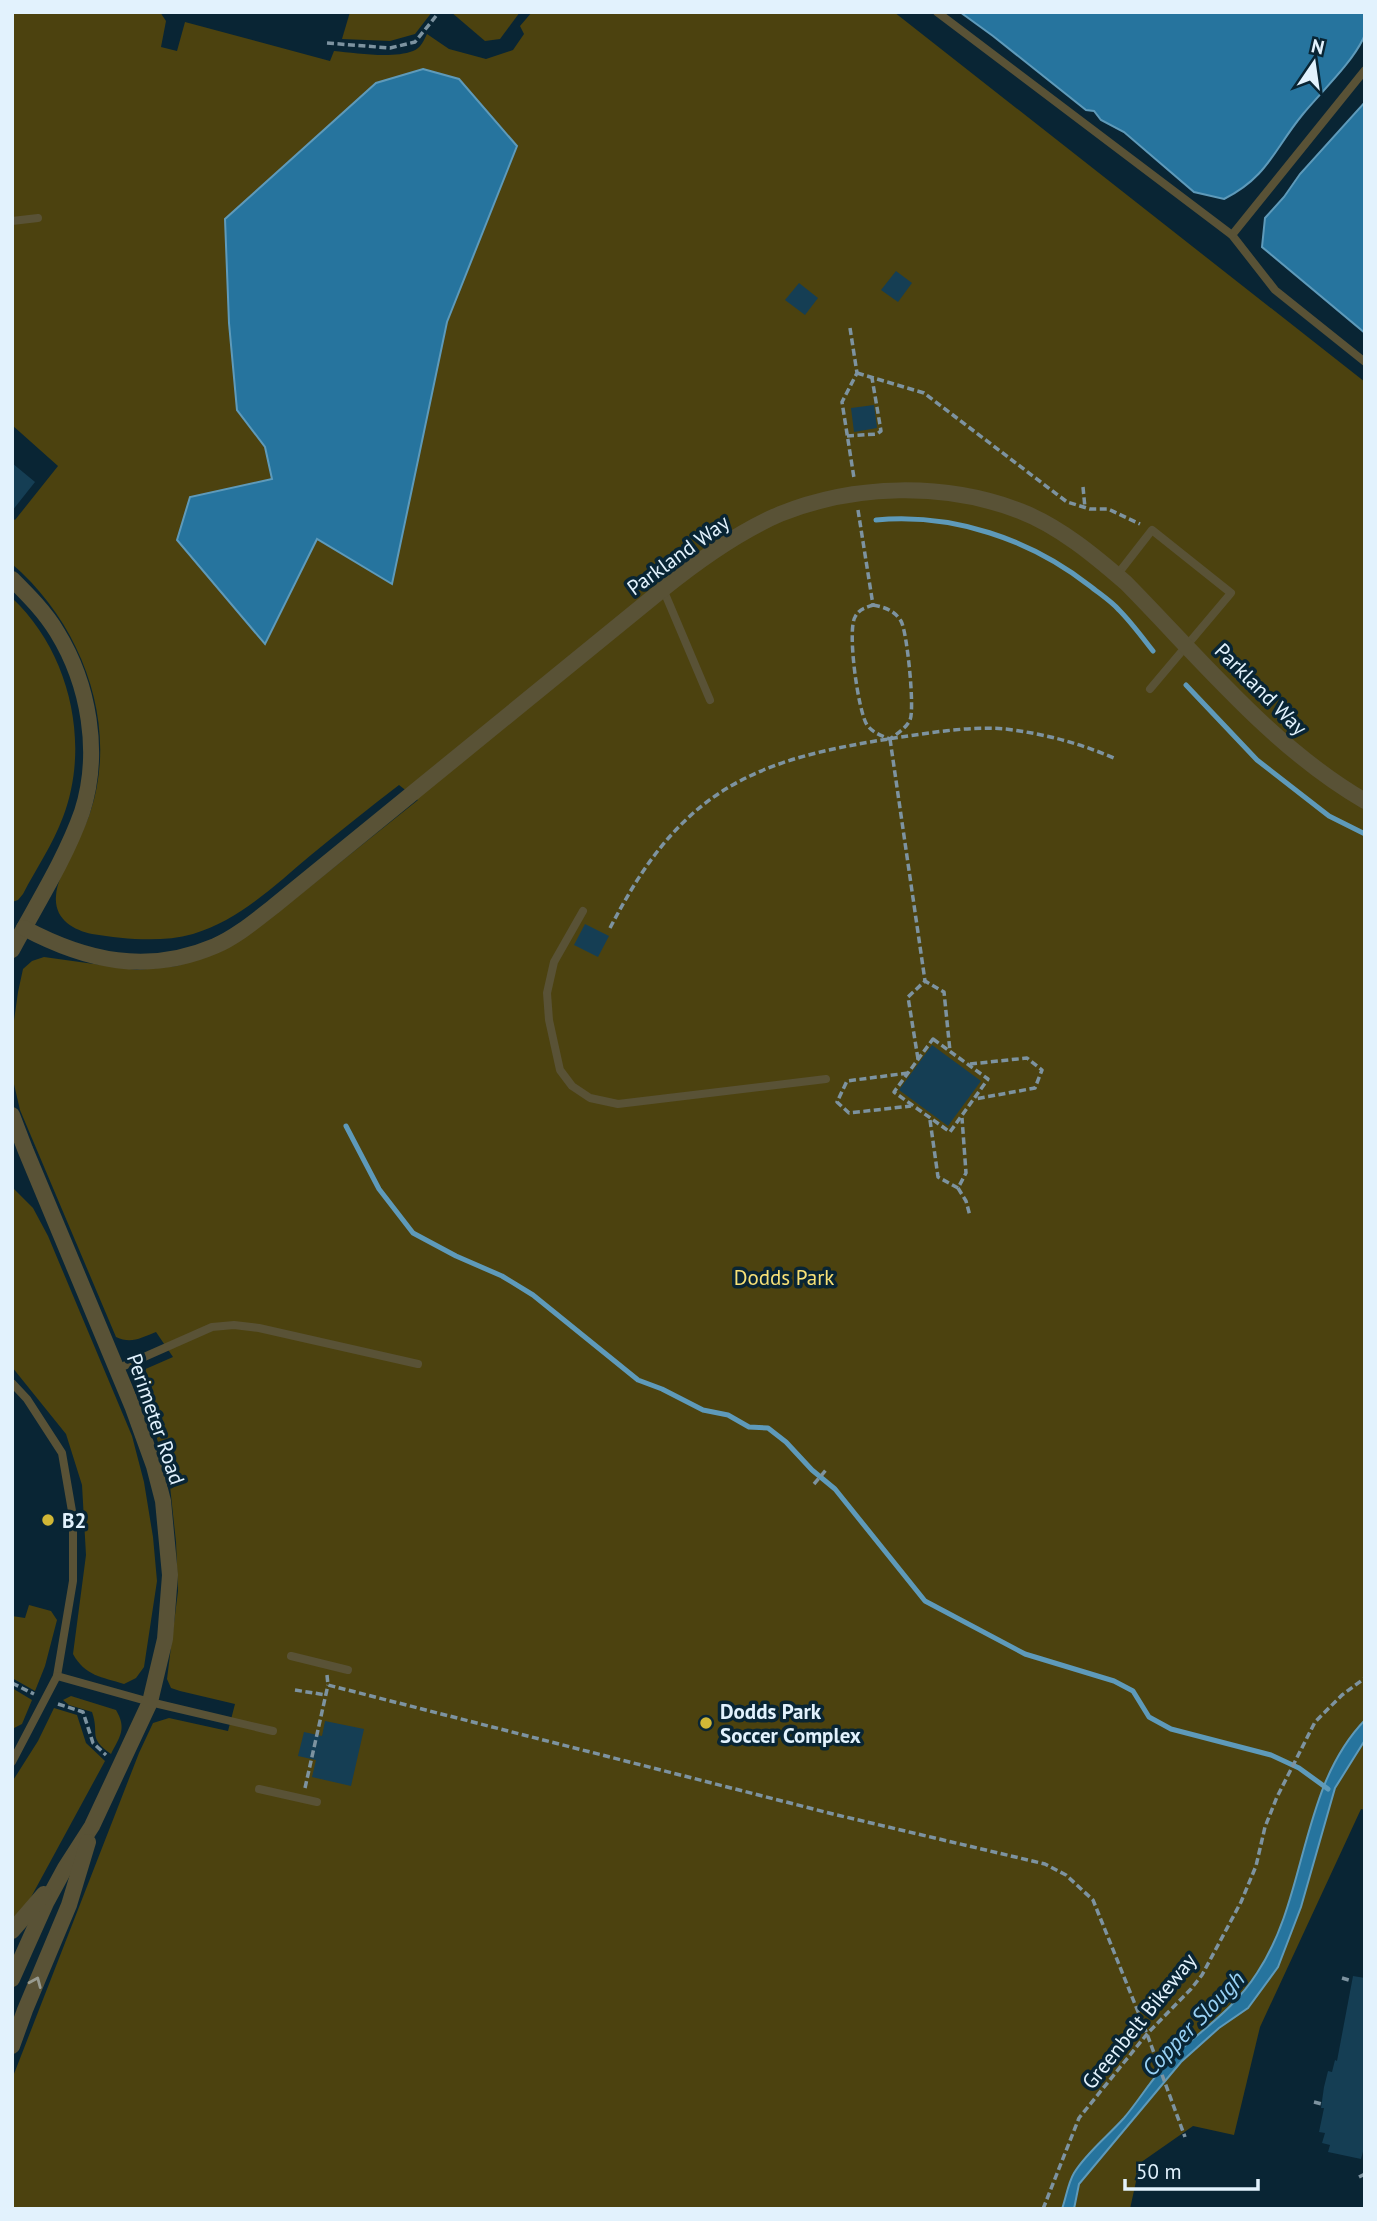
<svg xmlns="http://www.w3.org/2000/svg" width="1377" height="2221" font-family="'PT Sans',sans-serif">
	<rect width="100%" height="100%" fill="#092534"/>
	<g fill="#4c420f" fill-rule="evenodd">
		<path d="M 12,12 L 160,12 L 166,21 L 161,47 L 177,51 L 185,22 L 330,61 L 334,51 C 356,53 392,59 413,51 C 421,48 424,40 427,34 L 449,49 L 486,59 L 513,50 L 524,34 L 520,26 L 532,12 L 894,12 L 1365,382 L 1365,1810 L 1361,1809 L 1260,2027 L 1234,2135 L 1193,2126 L 1140,2163 L 1130,2209 L 12,2209 L 12,2079 L 139,1753 L 153,1723 L 169,1718 L 228,1731 L 235,1704 L 180,1691 L 171,1688 L 167,1679 L 178,1591 L 176,1542 L 170,1486 L 156,1435 L 138,1390 L 137,1381 L 141,1371 L 173,1357 L 156,1332 C 141,1338 131,1344 116,1337 L 20,1110 L 13,1080 L 12,1035 L 18,992 L 23,969 L 32,961 L 44,957 L 137,970 L 177,966 L 219,952 L 267,921 L 418,800 L 399,785 C 369,808 340,831 311,855 C 275,885 240,920 193,934 C 161,943 124,939 92,934 C 73,930 54,919 56,896 C 57,874 82,837 90,813 C 120,724 81,623 12,564 L 12,518 L 15,520 L 58,466 L 12,425 ZM 517,147 L 447,322 L 392,584 L 317,538 L 190,497 L 272,479 L 265,447 L 237,410 L 229,323 L 225,219 Z"/>
		<path d="M 350,12 L 432,12 L 415,34 L 390,41 L 342,39 Z"/>
		<path d="M 451,12 L 520,12 L 500,39 L 485,41 Z"/>
		<path d="M 12,598 C 70,652 91,744 63,817 C 53,844 36,869 23,894 L 18,900 L 12,902 Z"/>
		<path d="M 12,1187 L 33,1208 L 48,1236 L 132,1436 L 144,1482 L 153,1537 L 157,1581 L 144,1667 L 136,1678 L 124,1684 C 102,1677 85,1676 73,1654 L 86,1555 L 82,1485 L 66,1434 L 12,1367 Z"/>
		<path d="M 29,1605 L 51,1611 L 57,1620 L 45,1666 L 35,1691 L 12,1678 L 12,1616 L 25,1618 Z"/>
		<path d="M 12,1688 L 32,1700 L 22,1724 L 12,1729 Z"/>
		<path d="M 71,1696 L 116,1710 C 127,1729 120,1736 111,1754 C 87,1737 100,1735 92,1712 L 69,1705 L 63,1700 Z"/>
		<path d="M 54,1708 L 77,1715 L 86,1743 L 105,1761 L 30,1899 L 12,1922 L 12,1782 L 38,1741 Z"/>
	</g>
	<g fill="#26749e" stroke="#5e9aba" stroke-width="2">
		<path d="M 960,12 L 1365,12 C 1365,20 1367,32 1363,39 C 1351,64 1321,92 1303,114 C 1274,149 1268,177 1224,199 L 1194,192 L 1124,132 L 1101,120 L 1094,111 L 1086,110 L 993,36 Z"/>
		<path d="M 423,69 L 459,79 L 517,146 L 447,322 L 392,584 L 317,539 L 265,644 L 177,540 L 190,497 L 272,479 L 265,447 L 237,410 L 229,323 L 225,219 L 376,83 Z"/>
		<path d="M 1365,102 L 1365,333 L 1262,247 L 1265,218 L 1284,197 L 1300,174 Z"/>
		<path d="M 1365,1720 L 1365,1740 L 1335,1788 L 1301,1907 L 1278,1967 L 1248,2008 L 1219,2028 L 1181,2062 L 1079,2184 L 1074,2209 L 1062,2209 C 1066,2198 1068,2183 1074,2173 C 1086,2153 1108,2136 1124,2118 C 1141,2098 1155,2073 1174,2056 C 1205,2027 1234,2009 1257,1973 C 1308,1897 1299,1788 1365,1720 Z"/>
	</g>
	<g fill="none" stroke-linecap="round" stroke-linejoin="round">
		<g stroke="#5e9aba" stroke-width="5">
			<path d="M 876,520 C 953,513 1030,539 1090,586 C 1100,594 1111,601 1119,610 C 1131,622 1142,637 1153,651"/>
			<path d="M 1186,685 L 1257,760 L 1329,816 L 1365,834"/>
			<path d="M 346,1126 L 379,1189 L 413,1233 L 456,1256 L 502,1276 L 533,1295 L 638,1380 L 662,1389 L 703,1410 L 728,1415 L 749,1427 L 768,1428 L 786,1442 L 812,1470 L 835,1489 L 925,1601 L 1025,1654 L 1114,1681 L 1133,1691 L 1149,1717 L 1171,1729 L 1271,1755 L 1299,1768 L 1328,1789"/>
		</g>
	</g>
	<g fill="#153e54">
		<path d="M 896,271 L 912,283 L 898,302 L 881,290 Z"/>
		<path d="M 799,283 L 818,298 L 805,315 L 785,300 Z"/>
		<path d="M 874,405 L 877,428 L 854,432 L 851,408 Z"/>
		<path d="M 12,463 L 35,482 L 12,511 Z"/>
		<path d="M 585,924 L 609,936 L 598,957 L 574,945 Z"/>
		<path d="M 932,1045 L 981,1081 L 948,1126 L 899,1090 Z"/>
		<path d="M 325,1721 L 364,1729 L 351,1786 L 312,1777 L 316,1760 L 298,1756 L 304,1732 L 322,1736 Z"/>
		<path d="M 1353,1976 L 1365,1978 L 1365,2144 L 1361,2159 L 1328,2152 L 1330,2145 L 1322,2143 L 1325,2133 L 1319,2132 L 1324,2108 L 1321,2108 L 1324,2087 L 1328,2071 L 1332,2072 L 1335,2060 L 1337,2061 Z"/>
	</g>
	<g fill="none" stroke-linecap="round" stroke-linejoin="round">
		<g stroke="#7d93a0" stroke-width="3.5" stroke-dasharray="7 3.5" stroke-linecap="butt">
			<path d="M 327,43 L 390,48 L 415,42 L 436,16"/>
			<path d="M 850,328 L 857,373 L 842,402 L 854,478"/>
			<path d="M 857,373 L 924,393 L 1067,502 L 1090,509 L 1108,509 L 1140,524"/>
			<path d="M 847,436 L 877,434 L 881,431 L 872,378"/>
			<path d="M 1083,487 L 1085,508"/>
			<path d="M 858,510 L 873,605"/>
			<path d="M 873,605 C 884,607 894,610 901,621 C 907,631 915,709 910,720 C 906,728 898,733 890,739 C 882,736 873,733 867,725 C 858,711 847,631 855,617 C 859,609 865,608 873,605 Z"/>
			<path d="M 890,739 L 925,981"/>
			<path d="M 610,928 C 632,886 655,848 690,816 C 749,762 824,749 901,737 C 935,732 972,726 1006,729 C 1045,734 1079,743 1114,758"/>
			<path d="M 933,1039 L 988,1079 L 950,1132 L 894,1092 Z"/>
			<path d="M 918,1059 L 908,997 L 925,981 L 944,992 L 950,1051"/>
			<path d="M 970,1064 L 1027,1058 L 1042,1070 L 1035,1088 L 975,1099"/>
			<path d="M 908,1073 L 847,1081 L 837,1102 L 849,1113 L 911,1106"/>
			<path d="M 930,1120 L 938,1177 L 958,1188 L 966,1173 L 962,1118"/>
			<path d="M 958,1188 L 966,1201 L 970,1216"/>
			<path d="M 814,1484 L 826,1470"/>
			<path d="M 327,1675 L 328,1685 L 833,1814 L 1045,1864 L 1066,1875 L 1093,1900 L 1147,2034 L 1185,2137"/>
			<path d="M 12,1683 L 34,1694"/>
			<path d="M 295,1690 L 326,1695"/>
			<path d="M 58,1704 L 83,1712 L 93,1743 L 106,1755"/>
			<path d="M 305,1788 L 328,1685"/>
			<path d="M 1342,1978 L 1352,1981"/>
			<path d="M 1314,2102 L 1322,2104"/>
			<path d="M 1359,2177 L 1365,2174"/>
			<path d="M 1043,2209 L 1079,2118 L 1147,2034 L 1191,1989 L 1202,1975 L 1241,1902 L 1256,1866 L 1265,1827 L 1277,1797 L 1315,1722 L 1342,1695 L 1365,1678"/>
		</g>
		<g stroke="#595236" stroke-width="8">
			<path d="M 937,12 L 1232,235 L 1275,290 L 1365,362"/>
			<path d="M 12,221 L 38,218"/>
			<path d="M 1232,235 L 1365,70"/>
			<path d="M 1117,575 L 1152,530 L 1231,593 L 1150,689"/>
			<path d="M 663,589 L 710,700"/>
			<path d="M 583,911 L 554,962 L 547,993 L 549,1020 L 560,1070 L 572,1086 L 590,1098 L 618,1104 L 826,1079"/>
			<path d="M 117,1369 L 212,1327 L 234,1325 L 259,1328 L 418,1364"/>
			<path d="M 12,1383 L 27,1399 L 62,1453 L 73,1517 L 73,1581 L 57,1676 L 12,1762"/>
			<path d="M 291,1656 L 348,1670"/>
			<path d="M 57,1676 L 150,1702 L 273,1731"/>
			<path d="M 259,1789 L 317,1802"/>
		</g>
		<g stroke="#595236" stroke-width="16">
			<path d="M 12,579 C 29,596 45,612 57,632 C 89,684 101,753 82,812 C 65,860 36,905 12,950"/>
			<path d="M 24,928 C 86,961 147,975 215,946 C 236,937 255,921 273,907 L 663,589 C 699,560 738,532 780,514 C 854,484 945,482 1020,511 C 1059,526 1095,556 1126,583 C 1200,658 1273,748 1365,801"/>
			<path d="M 12,1115 L 25,1149 L 133,1408 L 154,1466 L 163,1501 L 170,1575 L 165,1639 L 150,1702 L 92,1826 L 65,1868 L 46,1903 L 12,1979"/>
			<path d="M 12,1931 L 44,1894"/>
			<path d="M 12,2046 L 25,2010 L 69,1905 L 88,1842"/>
		</g>
	</g>
	<defs><path id="oneway-chevron" d="M-2-3.5L2.5 0L-2 3.5" fill="none" stroke-width="1.6" stroke-linecap="round" stroke-linejoin="round" transform="scale(1.75)"/></defs>
	<use stroke="#979a90" href="#oneway-chevron" transform="translate(36 1982) rotate(-67)"/>
	<g fill="#d1b736" stroke="#092534" stroke-width="2.5">
		<circle cx="48" cy="1520" r="7"/>
		<circle cx="706" cy="1723" r="7"/>
	</g>
	<g text-anchor="middle" dominant-baseline="central" stroke-width="7" stroke-linejoin="round" paint-order="stroke">
		<g font-size="21" fill="#e2f2fd" stroke="#092534">
			<text transform="translate(678 555) rotate(-36)">Parkland Way</text>
			<text transform="translate(1261 689) rotate(45)">Parkland Way</text>
			<text transform="translate(156 1419) rotate(71)">Perimeter Road</text>
			<text transform="translate(1139 2021) rotate(-51)">Greenbelt Bikeway</text>
		</g>
		<g font-size="21" fill="#f8e177" stroke="#092534">
			<text x="784" y="1277">Dodds Park</text>
		</g>
		<g font-size="21" font-weight="bold" fill="#e2f2fd" stroke="#092534" text-anchor="start">
			<text x="62" y="1520">B2</text>
			<text x="720" y="1711">Dodds Park<tspan x="720" dy="24">Soccer Complex</tspan></text>
		</g>
		<g font-size="23" font-style="italic" fill="#99d2f6" stroke="#092534">
			<text transform="translate(1193 2023) rotate(-46)">Copper Slough</text>
		</g>
	</g>
	<rect width="1377" height="2221" fill="none" stroke="#e2f2fd" stroke-width="28"/>
	<g transform="translate(1314 63) rotate(13)" stroke="#092534" stroke-width="5" paint-order="stroke">
	<path d="M0-5L12 26L0 18L-12 26Z" fill="#e2f2fd"/>
	<text y="-10" font-size="19" font-weight="bold" text-anchor="middle" fill="#e2f2fd">N</text>
	</g>
	<path d="M1125 2179v10h133v-10" fill="none" stroke="#e2f2fd" stroke-width="3.5"/>
	<text x="1136" y="2179" font-size="21" fill="#e2f2fd" stroke="#092534" stroke-width="5" paint-order="stroke">50 m</text>
</svg>
